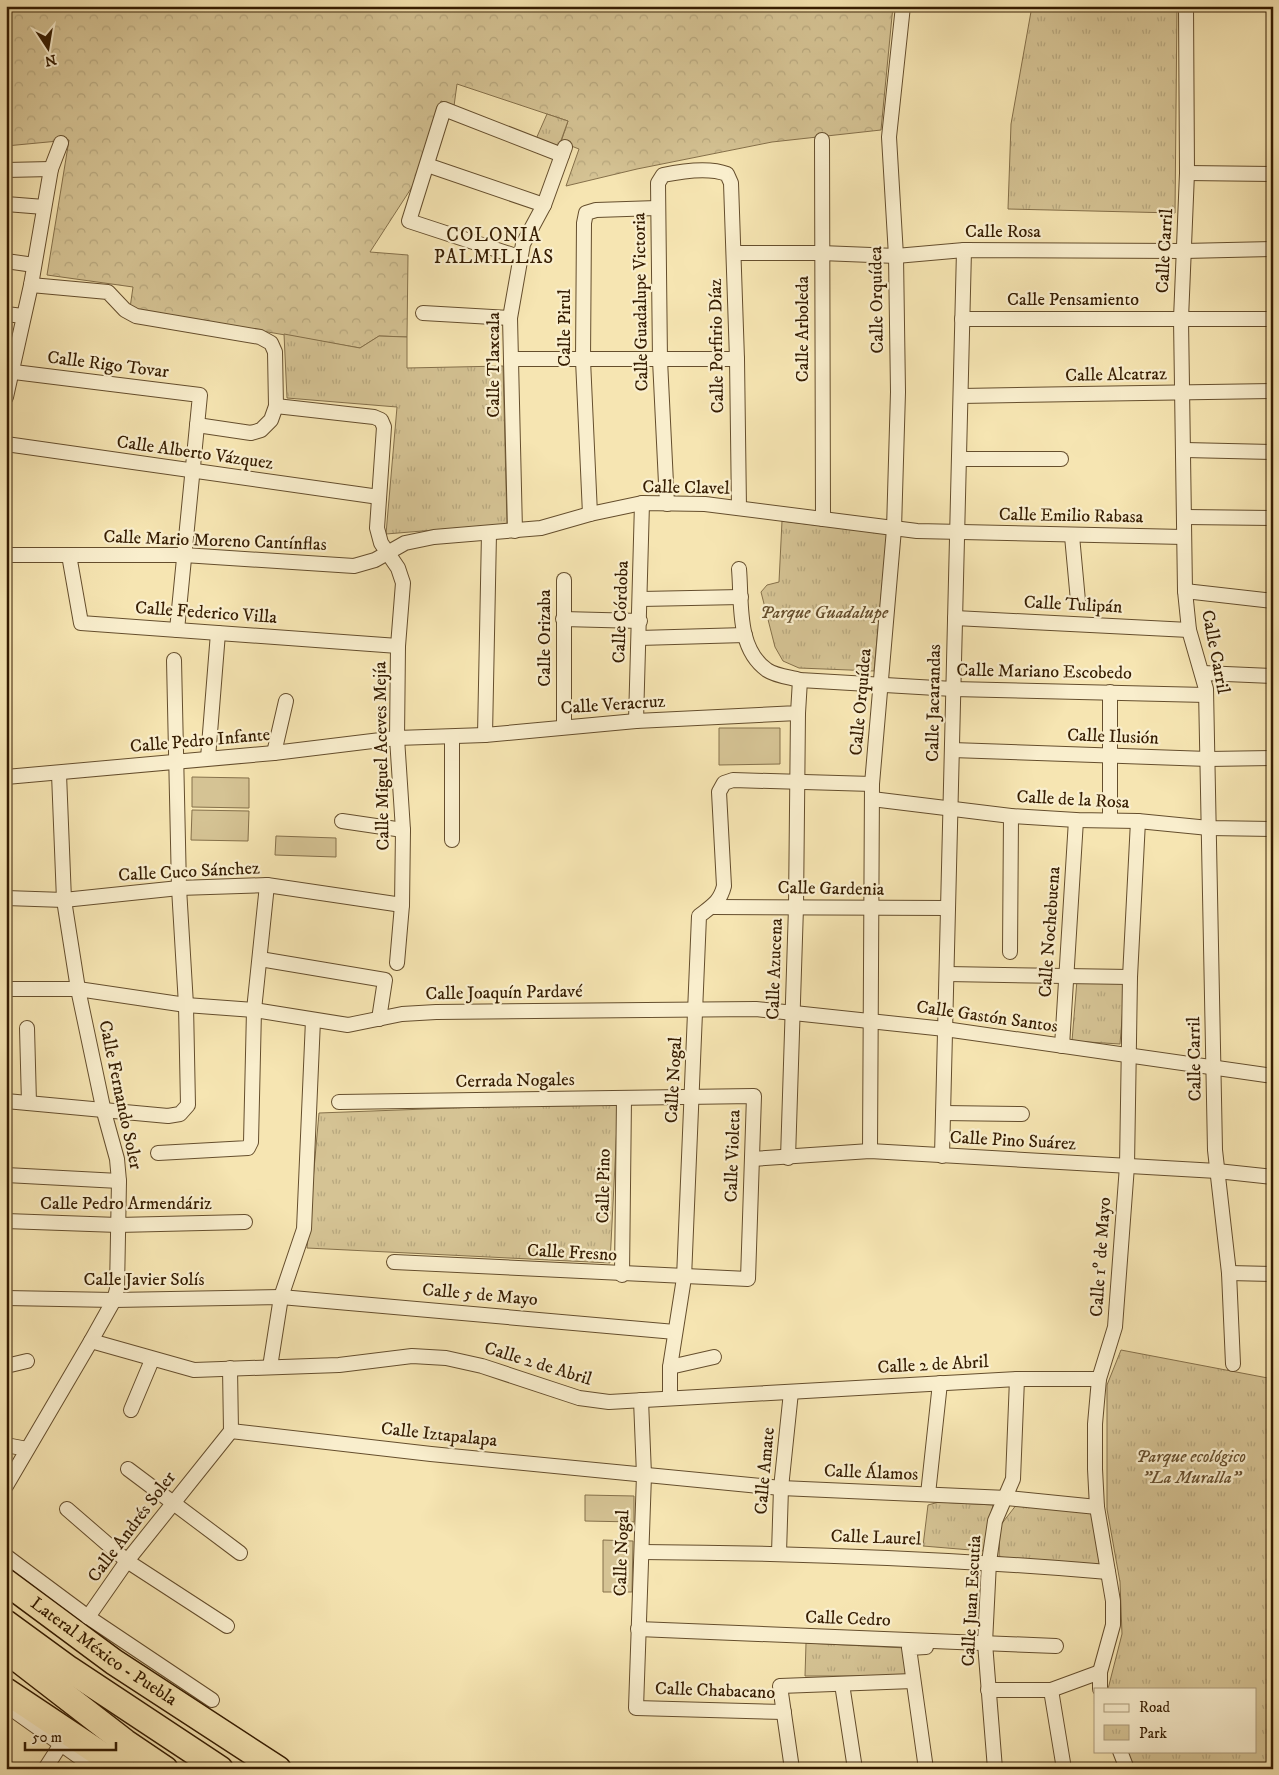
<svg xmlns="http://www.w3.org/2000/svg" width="1279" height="1775" font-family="'IM FELL DW Pica',serif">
	<defs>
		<pattern id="forest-crowns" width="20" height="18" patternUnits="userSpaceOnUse" patternTransform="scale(1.25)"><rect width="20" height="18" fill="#d5c394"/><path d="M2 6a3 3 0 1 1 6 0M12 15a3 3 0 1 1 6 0" fill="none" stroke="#b7a77e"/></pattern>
		<pattern id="park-tufts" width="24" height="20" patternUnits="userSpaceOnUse" patternTransform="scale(1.25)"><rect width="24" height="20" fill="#d5c394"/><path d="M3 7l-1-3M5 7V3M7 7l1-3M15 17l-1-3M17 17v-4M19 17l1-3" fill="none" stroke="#b7a77e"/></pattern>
	</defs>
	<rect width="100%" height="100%" fill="#f6e5b2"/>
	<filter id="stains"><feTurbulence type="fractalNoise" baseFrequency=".004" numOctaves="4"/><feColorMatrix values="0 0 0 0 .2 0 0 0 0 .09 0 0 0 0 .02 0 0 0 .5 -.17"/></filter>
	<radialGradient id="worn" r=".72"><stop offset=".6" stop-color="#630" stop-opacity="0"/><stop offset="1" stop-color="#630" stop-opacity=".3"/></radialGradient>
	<g fill="#d5c394" stroke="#85704a">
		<path d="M 719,728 L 780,728 L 780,764 L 719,765 Z"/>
		<path d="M 192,777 L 249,778 L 249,808 L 192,807 Z"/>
		<path d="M 192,810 L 249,811 L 248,841 L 191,840 Z"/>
		<path d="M 276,836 L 336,838 L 336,857 L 275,855 Z"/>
		<path d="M 585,1495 L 634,1496 L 634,1522 L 585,1521 Z"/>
		<path d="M 603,1540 L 633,1541 L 632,1592 L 603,1592 Z"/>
	</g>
	<path fill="url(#forest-crowns)" stroke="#85704a" d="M 6,6 L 893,6 L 881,130 L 772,142 L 637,169 L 566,186 L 579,149 L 561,142 L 568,121 L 457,84 L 454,106 L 441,101 L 423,170 L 370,252 L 408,255 L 407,337 L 379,336 L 360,348 L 130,308 L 133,287 L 47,275 L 69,140 L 6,146 Z"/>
	<g fill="url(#park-tufts)" stroke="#85704a">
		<path d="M 1032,6 L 1177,6 L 1175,213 L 1008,209 L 1011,124 Z"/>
		<path d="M 547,114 L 568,121 L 559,146 L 536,139 Z"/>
		<path d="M 284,334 L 360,348 L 379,336 L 407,337 L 407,368 L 503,366 L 507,524 L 386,534 L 397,407 L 287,398 Z"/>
		<path d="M 782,521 L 887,534 L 874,671 L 799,668 L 783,661 L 775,647 L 761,592 L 767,585 L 779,582 Z"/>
		<path d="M 1077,980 L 1125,983 L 1120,1044 L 1072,1041 Z"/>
		<path d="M 618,1105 L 610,1263 L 307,1248 L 319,1113 L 479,1107 Z"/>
		<path d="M 1121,1350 L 1273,1379 L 1273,1769 L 1133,1769 L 1126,1751 L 1255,1751 L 1255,1689 L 1108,1689 L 1122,1634 L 1120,1582 L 1107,1509 L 1107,1385 Z"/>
		<path d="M 939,1502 L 993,1505 L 983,1551 L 923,1546 L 928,1505 Z"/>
		<path d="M 1017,1504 L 1092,1510 L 1101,1567 L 999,1557 L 1000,1526 Z"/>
		<path d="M 806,1643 L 906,1648 L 910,1676 L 805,1676 Z"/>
	</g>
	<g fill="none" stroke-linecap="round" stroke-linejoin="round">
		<g stroke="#654e2d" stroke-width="16">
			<g id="street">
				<path d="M 1186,6 L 1187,173 L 1181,319 L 1185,591 L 1189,630 L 1206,689 L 1215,1150 L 1229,1273 L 1233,1364"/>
				<path d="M 822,140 L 823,519"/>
				<path d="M 427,165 L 544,205"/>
				<path d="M 6,170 L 51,169"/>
				<path d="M 1187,173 L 1273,174"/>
				<path d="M 6,204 L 44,207"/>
				<path d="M 734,253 L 821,253 L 896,256 L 964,250 L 1184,251 L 1273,249"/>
				<path d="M 519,257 L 409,221 L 444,109 L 562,155"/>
				<path d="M 6,261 L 34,265"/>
				<path d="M 31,285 L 108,292 L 125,310 L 136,316 L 260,337 L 271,343 L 275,352 L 276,406 L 271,420 L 261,430 L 251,433 L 197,425"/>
				<path d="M 423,313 L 510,318"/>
				<path d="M 6,314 L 23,316"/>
				<path d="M 962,319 L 1273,319"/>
				<path d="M 512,359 L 737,359"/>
				<path d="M 6,371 L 200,395 L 177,630"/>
				<path d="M 961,396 L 1273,391"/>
				<path d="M 6,397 L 31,285 L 51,169 L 61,143"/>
				<path d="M 276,406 L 374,417 L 381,420 L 384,427 L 377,528 L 381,543 L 398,568 L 403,583 L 398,646 L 397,738 L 403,830 L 402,905 L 397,963"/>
				<path d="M 6,444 L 379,497"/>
				<path d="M 1185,450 L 1273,452"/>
				<path d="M 959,459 L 1061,459"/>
				<path d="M 667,504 L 660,360 L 658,183 L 663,175 C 682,171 709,167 727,174 L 731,183 L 737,359 L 739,508"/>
				<path d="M 590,514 L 583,360 L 584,223 L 586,213 L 596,210 L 657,208"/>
				<path d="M 1185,517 L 1273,518"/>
				<path d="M 515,531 L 510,318 L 523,244 L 544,205 L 565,147"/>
				<path d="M 1072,536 L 1078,601"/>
				<path d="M 6,555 L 184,555 L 354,566 L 375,560 L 405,543 L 434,537 L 541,528 L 590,514 L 642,503 L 705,504 L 917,531 L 1184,537"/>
				<path d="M 69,555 L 81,623 L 398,646"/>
				<path d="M 739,569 C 742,602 736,648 767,670 C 776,676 789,677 800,680 L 953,689 L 1206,695"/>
				<path d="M 564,580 L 564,727"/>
				<path d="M 1185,591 L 1273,601"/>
				<path d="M 641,599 L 741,597"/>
				<path d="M 955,618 L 1189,630"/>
				<path d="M 563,619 L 640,621"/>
				<path d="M 639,638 L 745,635"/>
				<path d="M 1203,673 L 1273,676"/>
				<path d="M 636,721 L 642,503"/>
				<path d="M 485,735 L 489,533"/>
				<path d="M 952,750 L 1208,759 L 1273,758"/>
				<path d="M 274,753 L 286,701"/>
				<path d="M 208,758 L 218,633"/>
				<path d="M 6,777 L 274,753 L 397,738 L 485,735 L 636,721 L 798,713 L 800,680"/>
				<path d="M 872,799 L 1011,816 L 1076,820 L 1138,821 L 1209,828 L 1273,829"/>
				<path d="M 1110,820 L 1110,692"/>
				<path d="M 342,821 L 403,830"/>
				<path d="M 452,840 L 452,737"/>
				<path d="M 6,898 L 64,900 L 179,888 L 267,885 L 402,905"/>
				<path d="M 714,907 L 948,908"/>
				<path d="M 1010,952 L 1011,816"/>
				<path d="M 260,959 L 385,980 L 379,1019"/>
				<path d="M 947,974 L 1130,977"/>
				<path d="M 6,989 L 78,989 L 186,1005 L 254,1010 L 348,1025 L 402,1014 L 436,1012 L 756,1009 L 945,1029 L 1273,1076"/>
				<path d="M 27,1028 L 29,1103"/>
				<path d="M 1062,1046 L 1076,820"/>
				<path d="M 6,1101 L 168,1116 L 180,1114 L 188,1105 L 186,1005 L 179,888 L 174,660"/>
				<path d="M 339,1102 L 754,1096 L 748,1279 L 394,1262"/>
				<path d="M 943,1113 L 1022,1114"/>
				<path d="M 870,1151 L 872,784 L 894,529 L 898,392 L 896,256 L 889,137 L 903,6"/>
				<path d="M 158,1153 L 248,1148 L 251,1142 L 254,1010 L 267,885"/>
				<path d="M 942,1156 L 964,250"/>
				<path d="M 788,1158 L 796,907 L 798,713"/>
				<path d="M 752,1159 L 870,1151 L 1217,1171 L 1273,1177"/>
				<path d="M 6,1175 L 119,1181"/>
				<path d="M 6,1221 L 118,1225 L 245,1222"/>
				<path d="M 1229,1273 L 1273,1274"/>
				<path d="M 622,1275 L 624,1098"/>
				<path d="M 6,1298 L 114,1300 L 281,1297 L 675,1332"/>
				<path d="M 91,1341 L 194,1370 L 339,1365 L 412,1356 L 446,1358 L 482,1366 L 579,1398 L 609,1402 L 1017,1379 L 1099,1379"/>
				<path d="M 6,1366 L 27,1361"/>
				<path d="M 270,1367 L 281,1297 L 304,1229 L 313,1020"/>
				<path d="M 670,1367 L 714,1357"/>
				<path d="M 670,1398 L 670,1367 L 684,1278 L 699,916 C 712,906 720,902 724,886 L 719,792 L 724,783 L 733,780 L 872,784"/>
				<path d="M 641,1400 L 644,1475 L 636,1708 L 784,1712"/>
				<path d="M 131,1410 L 152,1360"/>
				<path d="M 231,1431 L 431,1454 L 781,1488 L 1007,1498 L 1097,1507"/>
				<path d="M 6,1445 L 27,1449"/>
				<path d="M 128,1469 L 240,1553"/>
				<path d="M 6,1486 L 91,1341 L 114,1300 L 117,1289 L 119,1181 L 117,1159 L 104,1112 L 78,989 L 64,900 L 59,774"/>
				<path d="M 928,1494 L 940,1383"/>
				<path d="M 67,1509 L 127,1561 L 227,1626"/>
				<path d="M 642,1552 C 798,1553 953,1559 1108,1572"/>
				<path d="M 779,1553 L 781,1488 L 791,1392"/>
				<path d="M 6,1556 L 88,1617 L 212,1700"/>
				<path d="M 88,1617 L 127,1561 L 231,1431 L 230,1368"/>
				<path d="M 638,1629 L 1056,1646"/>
				<path d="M 842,1684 L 855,1769"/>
				<path d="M 1100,1689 L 1100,1672 L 1113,1625 L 1113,1601 L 1097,1507 L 1095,1469 L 1095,1424 L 1099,1379 L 1115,1327 L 1127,1166 L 1130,977 L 1138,821"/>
				<path d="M 988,1690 L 1051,1690 L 1100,1672"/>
				<path d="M 1051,1690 L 1064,1769"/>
				<path d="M 13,1710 L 96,1769"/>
				<path d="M 1120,1751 L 1127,1769"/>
				<path d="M 45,1769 L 61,1744"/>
				<path d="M 792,1769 L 780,1686 L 913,1681"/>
				<path d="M 926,1769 L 909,1648 L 926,1647"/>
				<path d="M 995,1769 L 985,1643 L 989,1562 L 995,1521 L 1013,1479 L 1017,1379"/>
			</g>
		</g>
		<g stroke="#351c01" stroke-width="28">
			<g id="highway">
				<path id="s1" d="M 6,1582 L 114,1662 L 278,1769"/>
				<path d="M 6,1623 L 69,1669 L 220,1769"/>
				<path d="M 6,1650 L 125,1742 L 165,1769"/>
				<path d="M 6,1691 L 123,1769"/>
			</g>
		</g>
		<use href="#street" stroke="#f9eecd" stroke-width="14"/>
		<use href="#highway" stroke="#f6e5b2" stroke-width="25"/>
	</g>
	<g text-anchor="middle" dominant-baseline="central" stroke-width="4.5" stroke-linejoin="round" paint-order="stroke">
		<g font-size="18" fill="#351c01" stroke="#f9eecd">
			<text x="1003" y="232">Calle Rosa</text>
			<text transform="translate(1165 251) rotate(-87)">Calle Carril</text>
			<text transform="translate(877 300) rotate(-91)">Calle Orquídea</text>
			<text x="1073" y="300">Calle Pensamiento</text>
			<text transform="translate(641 302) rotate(-91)">Calle Guadalupe Victoria</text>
			<text transform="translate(565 328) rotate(-90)">Calle Pirul</text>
			<text transform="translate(803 329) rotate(-90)">Calle Arboleda</text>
			<text transform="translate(717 346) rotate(-91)">Calle Porfirio Díaz</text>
			<text transform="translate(108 365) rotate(7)">Calle Rigo Tovar</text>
			<text transform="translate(494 365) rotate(-90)">Calle Tlaxcala</text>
			<text transform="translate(1116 375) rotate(-1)">Calle Alcatraz</text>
			<text transform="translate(195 453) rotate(8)">Calle Alberto Vázquez</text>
			<text transform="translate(686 488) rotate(1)">Calle Clavel</text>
			<text transform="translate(1071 516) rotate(1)">Calle Emilio Rabasa</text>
			<text transform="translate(215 541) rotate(2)">Calle Mario Moreno Cantínflas</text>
			<text transform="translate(1073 605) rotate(3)">Calle Tulipán</text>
			<text transform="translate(621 612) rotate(-88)">Calle Córdoba</text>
			<text transform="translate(206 613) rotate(4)">Calle Federico Villa</text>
			<text transform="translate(545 638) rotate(-90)">Calle Orizaba</text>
			<text transform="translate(1215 652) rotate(79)">Calle Carril</text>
			<text transform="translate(1044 672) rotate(1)">Calle Mariano Escobedo</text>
			<text transform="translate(861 702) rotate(-85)">Calle Orquídea</text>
			<text transform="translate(934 703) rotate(-89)">Calle Jacarandas</text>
			<text transform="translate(613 705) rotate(-4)">Calle Veracruz</text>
			<text transform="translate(1113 737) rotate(2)">Calle Ilusión</text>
			<text transform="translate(200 741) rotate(-5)">Calle Pedro Infante</text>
			<text transform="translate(382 756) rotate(-91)">Calle Miguel Aceves Mejía</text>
			<text transform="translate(1073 800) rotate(3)">Calle de la Rosa</text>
			<text transform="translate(189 872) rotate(-3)">Calle Cuco Sánchez</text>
			<text transform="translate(831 889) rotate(1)">Calle Gardenia</text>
			<text transform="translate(1050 932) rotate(-86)">Calle Nochebuena</text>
			<text transform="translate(775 969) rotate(-88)">Calle Azucena</text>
			<text transform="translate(504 993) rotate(-1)">Calle Joaquín Pardavé</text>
			<text transform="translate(987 1017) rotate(8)">Calle Gastón Santos</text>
			<text transform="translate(1195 1059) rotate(-91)">Calle Carril</text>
			<text transform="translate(674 1080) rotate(-87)">Calle Nogal</text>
			<text transform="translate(515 1081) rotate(-1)">Cerrada Nogales</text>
			<text transform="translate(120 1095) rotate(78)">Calle Fernando Soler</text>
			<text transform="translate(1013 1141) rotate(3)">Calle Pino Suárez</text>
			<text transform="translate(733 1156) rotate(-88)">Calle Violeta</text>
			<text transform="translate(604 1186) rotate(-89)">Calle Pino</text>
			<text x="126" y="1204">Calle Pedro Armendáriz</text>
			<text transform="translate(572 1253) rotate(3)">Calle Fresno</text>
			<text transform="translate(1101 1257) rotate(-86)">Calle 1º de Mayo</text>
			<text x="144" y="1280">Calle Javier Solís</text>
			<text transform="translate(480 1295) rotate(5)">Calle 5 de Mayo</text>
			<text transform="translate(538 1364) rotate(17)">Calle 2 de Abril</text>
			<text transform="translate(933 1365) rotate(-3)">Calle 2 de Abril</text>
			<text transform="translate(439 1435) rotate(6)">Calle Iztapalapa</text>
			<text transform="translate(765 1471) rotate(-85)">Calle Amate</text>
			<text transform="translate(871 1473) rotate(2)">Calle Álamos</text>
			<text transform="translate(132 1527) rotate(-53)">Calle Andrés Soler</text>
			<text transform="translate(876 1538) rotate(2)">Calle Laurel</text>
			<text transform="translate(622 1553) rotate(-88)">Calle Nogal</text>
			<text transform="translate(972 1601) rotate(-87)">Calle Juan Escutia</text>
			<text transform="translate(848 1619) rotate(2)">Calle Cedro</text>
			<text stroke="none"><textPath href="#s1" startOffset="120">Lateral México - Puebla</textPath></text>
			<text transform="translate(715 1691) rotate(2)">Calle Chabacano</text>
		</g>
		<g font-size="18" font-style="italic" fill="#654e2d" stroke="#f9eecd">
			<text x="824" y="613">Parque Guadalupe</text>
			<text x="1191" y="1457">Parque ecológico<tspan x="1191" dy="21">"La Muralla"</tspan></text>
		</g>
		<g font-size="19" letter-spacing="1" fill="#351c01" stroke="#f9eecd">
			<text x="494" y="235">COLONIA<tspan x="494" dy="22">PALMILLAS</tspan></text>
		</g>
	</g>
	<rect width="1279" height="1775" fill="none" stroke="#f6e5b2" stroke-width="25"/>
	<rect x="8" y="8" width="1264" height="1760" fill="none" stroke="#351c01" stroke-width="2.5"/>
	<rect x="12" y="12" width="1254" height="1750" fill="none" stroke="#351c01"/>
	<rect x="1094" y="1688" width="162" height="65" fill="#f9eecd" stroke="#ab9a7b"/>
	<rect x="1104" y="1704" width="25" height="8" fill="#f9eecd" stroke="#ab9a7b"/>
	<text x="1139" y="1712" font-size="15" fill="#351c01">Road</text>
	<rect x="1104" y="1725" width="25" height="15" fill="url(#park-tufts)" stroke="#ab9a7b"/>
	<text x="1139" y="1738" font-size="15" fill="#351c01">Park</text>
	<g transform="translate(48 48) rotate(168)" stroke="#f9eecd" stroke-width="4" paint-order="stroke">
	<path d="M0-4L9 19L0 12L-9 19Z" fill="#351c01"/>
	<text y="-8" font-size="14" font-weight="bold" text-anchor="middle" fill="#351c01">N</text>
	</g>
	<path d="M25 1742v8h91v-8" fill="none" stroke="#351c01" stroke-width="2.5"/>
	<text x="32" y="1742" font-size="15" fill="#351c01" stroke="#f9eecd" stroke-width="4" paint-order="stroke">50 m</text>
	<rect width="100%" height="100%" filter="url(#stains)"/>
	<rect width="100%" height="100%" fill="url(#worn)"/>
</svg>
